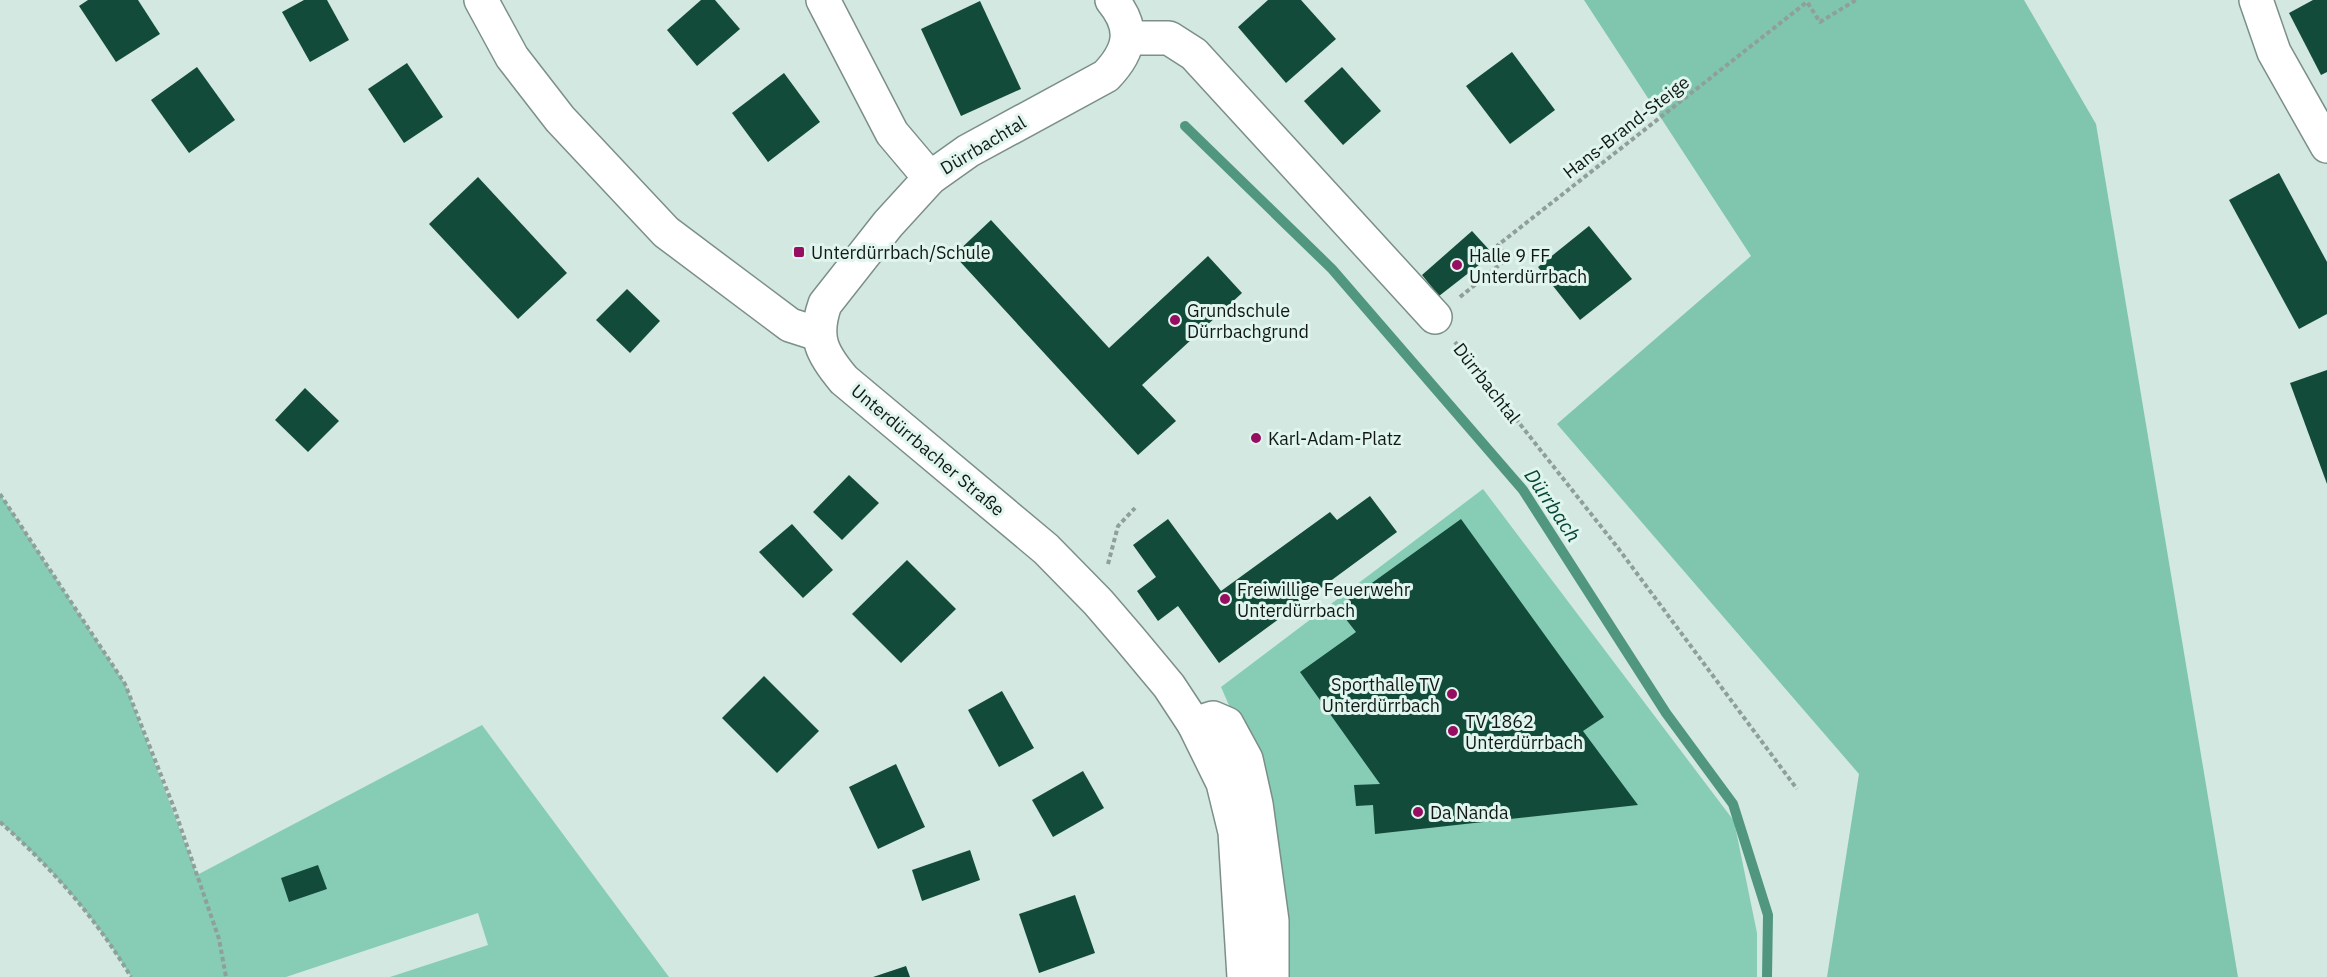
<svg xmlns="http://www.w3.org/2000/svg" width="2327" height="977" font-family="'IBM Plex Sans',sans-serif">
	<rect width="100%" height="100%" fill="#d3e8e0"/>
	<g fill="#87cdb5">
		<path d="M 1483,489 L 1734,821 L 1757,933 L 1757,977 L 1272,977 L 1253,760 L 1221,687 Z"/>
		<path d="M 0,494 L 125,684 L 197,875 L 482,725 L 669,977 L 390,977 L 488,945 L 478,913 L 286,977 L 131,977 C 96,918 51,867 0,822 Z"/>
	</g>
	<path fill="#80c6ae" d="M 1584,0 L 2024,0 L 2096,124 L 2238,977 L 1827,977 L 1859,774 L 1557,424 L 1751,256 Z"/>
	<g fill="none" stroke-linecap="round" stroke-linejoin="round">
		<path stroke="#519780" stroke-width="10" d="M 1185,126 L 1332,269 L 1523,490 L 1666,713 L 1733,804 L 1768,915 L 1767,977"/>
	</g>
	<g fill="#134b3b">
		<path d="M 88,0 L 138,0 L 160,34 L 116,62 L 79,6 Z"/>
		<path d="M 304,0 L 327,0 L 349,40 L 310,62 L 282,12 Z"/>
		<path d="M 701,0 L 715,0 L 740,29 L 697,66 L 667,30 Z"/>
		<path d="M 1268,0 L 1301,0 L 1336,39 L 1286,83 L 1238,27 Z"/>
		<path d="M 2313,0 L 2327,0 L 2327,72 L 2321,75 L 2289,13 Z"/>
		<path d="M 980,1 L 1021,89 L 961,116 L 921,29 Z"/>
		<path d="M 1512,52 L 1555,110 L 1510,144 L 1466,86 Z"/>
		<path d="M 407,63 L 443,117 L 404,143 L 368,89 Z"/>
		<path d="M 197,67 L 235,120 L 189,153 L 151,100 Z"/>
		<path d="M 1342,67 L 1381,111 L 1343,145 L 1304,101 Z"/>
		<path d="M 784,73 L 820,122 L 768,162 L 732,113 Z"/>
		<path d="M 2279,173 L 2327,262 L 2327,314 L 2299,329 L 2229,200 Z"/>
		<path d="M 478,177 L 567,273 L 518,319 L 429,224 Z"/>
		<path d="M 991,220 L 1109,348 L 1208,256 L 1242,293 L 1142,385 L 1176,421 L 1138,455 L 954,255 Z"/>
		<path d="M 1589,226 L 1632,279 L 1580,320 L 1538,267 Z"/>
		<path d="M 1472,231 L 1493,254 L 1439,296 L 1422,275 Z"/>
		<path d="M 627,289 L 660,321 L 630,353 L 596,320 Z"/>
		<path d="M 2327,370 L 2327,484 L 2290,383 Z"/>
		<path d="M 305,388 L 339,421 L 308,452 L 275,420 Z"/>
		<path d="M 849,475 L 879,503 L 842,540 L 813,512 Z"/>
		<path d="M 1370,496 L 1397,532 L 1219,663 L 1178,606 L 1158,621 L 1137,591 L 1156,577 L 1133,545 L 1168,519 L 1221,591 L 1330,512 L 1337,520 Z"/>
		<path d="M 1461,519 L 1604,717 L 1583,731 L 1638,805 L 1375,834 L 1373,805 L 1356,806 L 1354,785 L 1380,784 L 1300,672 L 1356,632 L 1337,608 Z"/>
		<path d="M 792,524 L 833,570 L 803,598 L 759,552 Z"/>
		<path d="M 907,560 L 956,609 L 901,663 L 852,614 Z"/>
		<path d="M 764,676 L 819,731 L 777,773 L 722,718 Z"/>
		<path d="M 1002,691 L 1034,748 L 999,767 L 968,710 Z"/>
		<path d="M 896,764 L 925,827 L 878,849 L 849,787 Z"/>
		<path d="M 1083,771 L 1104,808 L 1053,837 L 1032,800 Z"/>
		<path d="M 970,850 L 980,880 L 922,901 L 912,870 Z"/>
		<path d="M 318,865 L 327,889 L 289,902 L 281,878 Z"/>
		<path d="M 1075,895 L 1095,953 L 1039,973 L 1019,914 Z"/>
		<path d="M 906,966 L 910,977 L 873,977 Z"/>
	</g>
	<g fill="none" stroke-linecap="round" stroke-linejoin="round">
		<g stroke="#7b8f87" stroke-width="36">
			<g id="minor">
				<path d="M 481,0 L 512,57 L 560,119 L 666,232 L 790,325 L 818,334"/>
				<path d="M 823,0 L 892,133 L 930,178"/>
				<path d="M 1112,0 C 1135,28 1131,50 1106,76 L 968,151 L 930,178 L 888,224 L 825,304 C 813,338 822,354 844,380 L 1046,549 L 1098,602 L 1129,638 L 1169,686 L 1194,724 L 1223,783 L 1235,832 L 1244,977"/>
				<path d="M 2256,0 L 2274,52 L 2327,146"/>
				<path d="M 1129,38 L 1169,38 L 1194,54 L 1435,317"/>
				<path d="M 1194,724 L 1213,718 L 1227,724 L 1246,759 L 1256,804 L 1272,921 L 1272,977"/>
			</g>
		</g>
		<g stroke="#8f9f99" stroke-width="4" stroke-dasharray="4.5 3" stroke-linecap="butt">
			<path d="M 1460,297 L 1508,258 L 1498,245 L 1807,2 L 1820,22 L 1856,0"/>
			<path d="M 1455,342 L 1618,548 L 1797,789"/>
			<path d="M 0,494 L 125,684 L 174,808 L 219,939 L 226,977"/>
			<path d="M 1108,564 L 1118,526 L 1135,508"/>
			<path d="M 0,822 C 51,867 96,918 131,977"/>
		</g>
		<use href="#minor" stroke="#fff" stroke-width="33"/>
	</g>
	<g fill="#970d62" stroke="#e0f5ed" stroke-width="2">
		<rect x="793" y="246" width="12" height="12" rx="3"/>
		<circle cx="1457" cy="265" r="6"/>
		<circle cx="1175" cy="320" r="6"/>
		<circle cx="1256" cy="438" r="6"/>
		<circle cx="1225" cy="599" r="6"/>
		<circle cx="1452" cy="694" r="6"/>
		<circle cx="1453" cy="731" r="6"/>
		<circle cx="1418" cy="812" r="6"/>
	</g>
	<g text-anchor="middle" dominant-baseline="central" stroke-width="6" stroke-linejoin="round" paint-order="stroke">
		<g font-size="18" fill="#111816" stroke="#e0f5ed">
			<text transform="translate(1626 127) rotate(-38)">Hans-Brand-Steige</text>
			<text transform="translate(983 145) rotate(-31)">Dürrbachtal</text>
			<text transform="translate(1487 383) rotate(52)">Dürrbachtal</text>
			<text transform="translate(928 450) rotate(40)">Unterdürrbacher Straße</text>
		</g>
		<g font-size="18" fill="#111816" stroke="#e0f5ed" text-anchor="start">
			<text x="811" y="252">Unterdürrbach/Schule</text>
			<text x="1469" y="255">Halle 9 FF<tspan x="1469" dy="21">Unterdürrbach</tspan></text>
			<text x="1187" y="310">Grundschule<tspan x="1187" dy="21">Dürrbachgrund</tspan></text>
			<text x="1268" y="438">Karl-Adam-Platz</text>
			<text x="1237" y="589">Freiwillige Feuerwehr<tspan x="1237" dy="21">Unterdürrbach</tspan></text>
			<text x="1440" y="684" text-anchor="end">Sporthalle TV<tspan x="1440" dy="21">Unterdürrbach</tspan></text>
			<text x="1465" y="721">TV 1862<tspan x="1465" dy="21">Unterdürrbach</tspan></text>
			<text x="1430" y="812">Da Nanda</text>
		</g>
		<g font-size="20" font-style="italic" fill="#054535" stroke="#e0f5ed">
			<text transform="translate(1553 505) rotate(56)">Dürrbach</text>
		</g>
	</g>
</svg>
